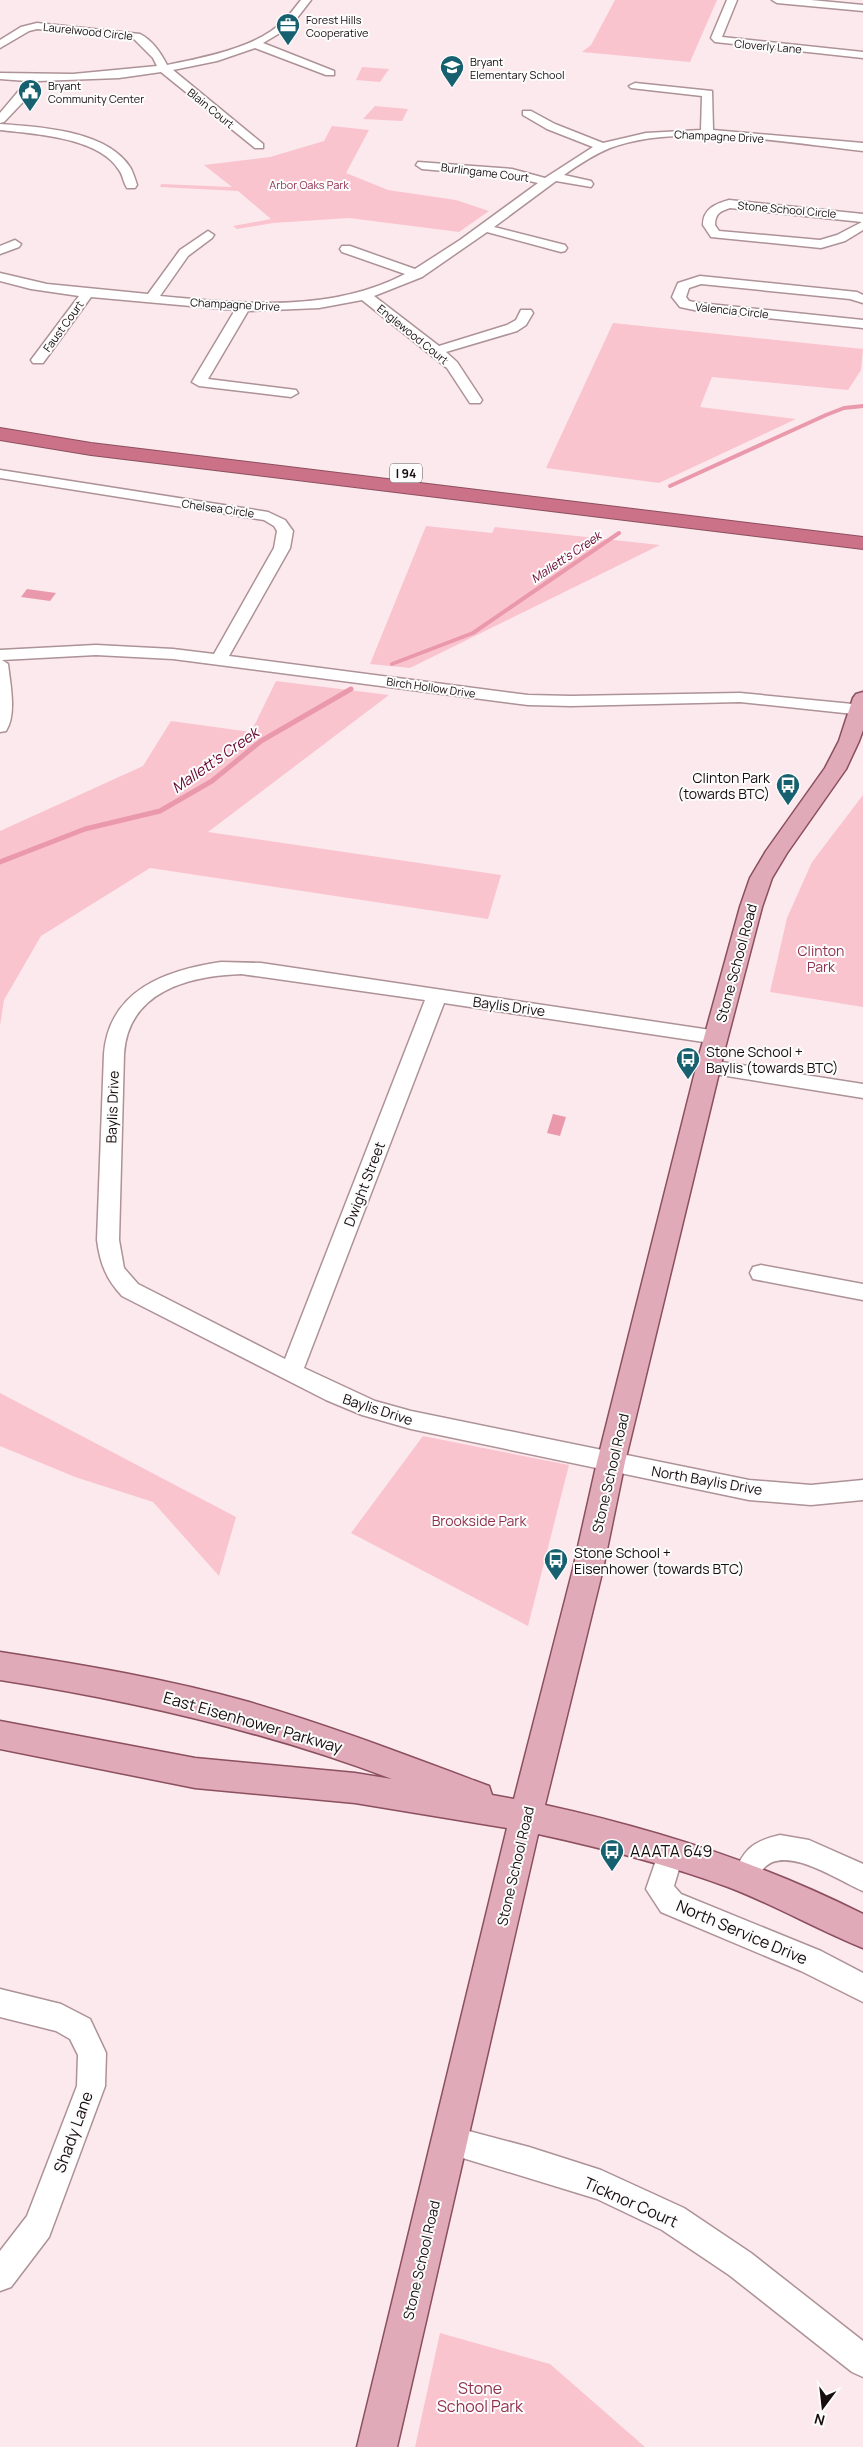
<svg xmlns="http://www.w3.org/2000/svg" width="863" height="2447" font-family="Manrope,sans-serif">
	<rect width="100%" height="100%" fill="#fce9ed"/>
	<g fill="#fac4cf">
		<path d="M 615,0 L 717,0 L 690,62 L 582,52 L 591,45 Z"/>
		<path d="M 362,67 L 389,69 L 380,82 L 356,80 Z"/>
		<path d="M 375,106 L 408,109 L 402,121 L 363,119 Z"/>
		<path d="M 332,126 L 369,130 L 346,173 L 388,190 L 456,200 L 489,211 L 459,232 L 349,218 L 273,223 L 237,229 L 233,226 L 271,219 L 238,191 L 160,187 L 161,184 L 232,187 L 204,165 L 270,157 L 324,141 Z"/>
		<path d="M 613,323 L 863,349 L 861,370 L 848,390 L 712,377 L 700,407 L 796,419 L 659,483 L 546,468 Z"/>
		<path d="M 426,526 L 492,533 L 495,527 L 660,545 L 410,668 L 370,664 Z"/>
		<path d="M 276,681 L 389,695 L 208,832 L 501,875 L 488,919 L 150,868 L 41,936 L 4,1000 L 0,1026 L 0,831 L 143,766 L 171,721 L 251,732 Z"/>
		<path d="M 863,795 L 863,1007 L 770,992 L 787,918 L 812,862 Z"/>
		<path d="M 0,1393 L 236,1517 L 219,1576 L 153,1502 L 75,1477 L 0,1446 Z"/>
		<path d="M 423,1436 L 569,1465 L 528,1626 L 351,1533 Z"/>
		<path d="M 440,2333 L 550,2364 L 645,2447 L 415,2447 Z"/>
	</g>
	<g fill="#ea99ac">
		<path d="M 27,589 L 56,593 L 50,601 L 21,597 Z"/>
		<path d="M 553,1114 L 566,1117 L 560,1136 L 547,1133 Z"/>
	</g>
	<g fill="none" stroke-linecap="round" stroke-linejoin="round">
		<g stroke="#ea99ac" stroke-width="4">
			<path d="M 670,486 L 826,415 L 844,408 L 863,406"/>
			<path d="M 392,664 L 473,633 L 619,533"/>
		</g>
		<path stroke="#ea99ac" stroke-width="5" d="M 0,862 L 85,829 L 160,811 L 212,781 L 261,741 L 351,689"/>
		<g stroke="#ad9297" stroke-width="3">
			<g id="minor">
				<path d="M 301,0 L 311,0 L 290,27 L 263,43 L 334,71 L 334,75 L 326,75 L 255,48 L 217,61 L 173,70 L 263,144 L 263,148 L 255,148 L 161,72 L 119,78 L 38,81 L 23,102 L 4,122 L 0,123 L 0,113 L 27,81 L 0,79 L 0,73 L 73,74 L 157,66 L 153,58 L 134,39 L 37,29 L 29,31 L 0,48 L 0,40 L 21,27 L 37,23 L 140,34 C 152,40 161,53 167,65 C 202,58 259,47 283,21 C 290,15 295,7 301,0 Z"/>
				<path d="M 727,0 L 737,0 L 722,37 L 863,52 L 863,58 L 715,42 L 711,38 Z"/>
				<path d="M 772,0 L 811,0 L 863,5 L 863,11 L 777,3 Z"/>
				<path d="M 635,83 L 712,91 L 713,130 L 863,143 L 863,151 C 791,143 677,122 610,148 C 593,155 578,165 564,175 L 591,181 L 593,184 L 591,187 L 556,181 L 494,227 L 565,245 L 567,248 L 565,251 L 561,252 L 487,232 L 422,277 L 374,296 L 439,346 L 507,325 L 516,320 L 521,310 L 531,310 L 533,313 L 526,325 L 517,331 L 446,352 L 457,362 L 482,400 L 480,403 L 470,403 L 447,368 L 362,300 L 319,308 L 248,311 L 208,379 L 296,390 L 298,393 L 291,397 L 199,386 L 192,382 L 235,310 L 91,297 L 43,363 L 33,363 L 31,360 L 79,296 L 31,289 L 0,281 L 0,273 L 47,284 L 148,294 L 180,250 L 208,231 L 214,235 L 212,238 L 188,256 L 160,296 C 242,304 330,313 405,274 L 342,252 L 340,249 L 342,246 L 350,246 L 415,269 L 460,240 L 538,183 L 512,177 L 422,169 L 416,165 L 418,162 L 512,169 L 545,178 L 593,147 L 547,129 L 523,115 L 523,111 L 531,111 L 555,124 L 603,143 L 646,133 L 701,130 L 702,96 L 631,88 L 629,86 Z"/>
				<path d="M 0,124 C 39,127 106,130 130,167 C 133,172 135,179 137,185 L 135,188 L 127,188 C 123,182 123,175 119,170 C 99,137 34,134 0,130 Z"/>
				<path d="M 729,200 L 863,214 L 863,230 L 845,241 L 821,248 L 711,237 L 703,225 C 703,209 715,204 729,200 ZM 730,208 L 862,222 L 837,235 L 820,240 L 719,231 L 715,225 C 715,214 720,211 730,208 Z"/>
				<path d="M 15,240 L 21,244 L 19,247 L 0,254 L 0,246 Z"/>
				<path d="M 700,276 L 857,292 L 863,295 L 863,303 L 850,299 L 701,284 L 689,288 L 686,297 L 689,301 L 699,303 L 863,320 L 863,328 L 699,311 L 680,307 L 672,297 L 678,283 Z"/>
				<path d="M 0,470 L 268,512 L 285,520 L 293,531 L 290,548 L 229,656 L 528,695 L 571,696 L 740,693 L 863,705 L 863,715 L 740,702 L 571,706 L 528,705 L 173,659 L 96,655 L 2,660 L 8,664 C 10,683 17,714 6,731 L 0,732 L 0,650 L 96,645 L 173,649 L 214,654 L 274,548 L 277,531 L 274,526 L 264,520 L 0,478 Z"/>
				<path d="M 221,962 L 261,963 L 724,1032 L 727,1037 L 724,1042 L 717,1044 L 444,1003 L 304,1368 L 375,1401 L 411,1411 L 749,1480 L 811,1485 L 863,1480 L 863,1500 L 811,1505 L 749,1500 L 411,1429 L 362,1415 L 326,1400 L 122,1296 C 106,1279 100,1263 97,1240 L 104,1054 C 109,990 166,970 221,962 ZM 241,974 L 425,1000 L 285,1359 L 138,1284 L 124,1268 L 119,1240 L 124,1054 C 128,991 189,976 241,974 Z"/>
				<path d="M 709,1060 L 863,1084 L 863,1098 L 702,1072 L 699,1067 L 702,1062 Z"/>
				<path d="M 761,1265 L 863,1284 L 863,1300 L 753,1279 L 750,1273 L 753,1267 Z"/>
				<path d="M 780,1835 L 809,1840 L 863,1864 L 863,1891 C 840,1882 788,1845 765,1867 C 760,1872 758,1881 755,1888 L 745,1892 L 735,1888 L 731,1879 C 744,1851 749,1842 780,1835 Z"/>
				<path d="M 671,1839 L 680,1843 L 684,1852 L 674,1886 L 681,1894 L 821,1951 L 863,1973 L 863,2002 L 801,1971 L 661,1912 L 646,1889 L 662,1843 Z"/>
				<path d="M 0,1989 L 61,2004 L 90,2019 L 106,2053 L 105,2086 L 49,2237 L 11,2287 L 0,2291 L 0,2251 L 27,2216 L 77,2086 L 78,2055 L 70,2039 L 56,2031 L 0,2017 Z"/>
				<path d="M 450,2126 L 529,2147 L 601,2170 L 684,2208 L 751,2253 L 863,2341 L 863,2377 L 852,2372 L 729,2275 L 662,2230 L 597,2199 L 440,2151 L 435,2141 L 440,2131 Z"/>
			</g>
		</g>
		<g stroke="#8c4f5e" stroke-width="3">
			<path id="major" d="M 863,692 L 863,730 L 859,741 L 846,769 L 787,853 L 772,878 L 762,907 L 724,1052 L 625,1462 L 603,1569 L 545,1805 C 655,1829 762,1863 863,1914 L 863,1948 C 818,1930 775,1905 728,1887 C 666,1864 602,1848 538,1834 L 397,2447 L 357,2447 L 507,1828 L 355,1803 L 195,1788 L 0,1749 L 0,1721 L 195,1758 L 355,1773 L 392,1779 C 265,1731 135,1701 0,1680 L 0,1652 C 84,1665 167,1679 249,1702 C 331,1726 409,1756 489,1786 L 492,1795 L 514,1799 L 573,1569 L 597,1462 L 700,1052 L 740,907 L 750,878 L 766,851 L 825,768 L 839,741 L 853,698 L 856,694 Z"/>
		</g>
		<g stroke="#8c4f5e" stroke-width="2">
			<path id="highway" d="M 0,428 L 91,443 L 863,537 L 863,549 L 91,455 L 0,440 Z"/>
		</g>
		<use href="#minor" fill="#fff" fill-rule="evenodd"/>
		<use href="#major" fill="#e0aab8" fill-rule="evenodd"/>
		<use href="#highway" fill="#cb7288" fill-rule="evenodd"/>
	</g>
	<defs>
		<g id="office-pin" transform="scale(1.25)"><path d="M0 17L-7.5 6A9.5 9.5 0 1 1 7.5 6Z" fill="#17606f" stroke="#fcfcfc"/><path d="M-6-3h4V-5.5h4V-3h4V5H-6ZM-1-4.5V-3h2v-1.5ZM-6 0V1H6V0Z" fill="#fff"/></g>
		<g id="school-pin" transform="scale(1.25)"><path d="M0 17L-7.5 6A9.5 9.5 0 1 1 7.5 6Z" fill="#17606f" stroke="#fcfcfc"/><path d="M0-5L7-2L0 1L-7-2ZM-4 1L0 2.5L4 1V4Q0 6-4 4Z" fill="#fff"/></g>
		<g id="civic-pin" transform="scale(1.25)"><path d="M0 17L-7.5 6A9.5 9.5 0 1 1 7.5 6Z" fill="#17606f" stroke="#fcfcfc"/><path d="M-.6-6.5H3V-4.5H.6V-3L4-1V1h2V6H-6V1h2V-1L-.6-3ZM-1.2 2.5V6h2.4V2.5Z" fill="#fff"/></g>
		<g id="bus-pin" transform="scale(1.25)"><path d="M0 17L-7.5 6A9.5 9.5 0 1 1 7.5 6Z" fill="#17606f" stroke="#fcfcfc"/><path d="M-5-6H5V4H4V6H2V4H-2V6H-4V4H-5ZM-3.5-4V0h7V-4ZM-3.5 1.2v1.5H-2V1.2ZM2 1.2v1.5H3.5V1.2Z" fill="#fff"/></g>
	</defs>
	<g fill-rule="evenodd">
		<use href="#office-pin" x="288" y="25"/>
		<use href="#school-pin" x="452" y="67"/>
		<use href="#civic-pin" x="30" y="91"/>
		<use href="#bus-pin" x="788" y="785"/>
		<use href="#bus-pin" x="688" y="1059"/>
		<use href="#bus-pin" x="556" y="1560"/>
		<use href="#bus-pin" x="612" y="1851"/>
	</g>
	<g text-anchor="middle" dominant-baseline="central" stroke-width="4" stroke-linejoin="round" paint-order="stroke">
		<g font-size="11" fill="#170d0f" stroke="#fcfcfc" text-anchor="start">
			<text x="306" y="19">Forest Hills<tspan x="306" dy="13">Cooperative</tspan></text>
			<text x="470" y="61">Bryant<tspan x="470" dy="13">Elementary School</tspan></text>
			<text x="48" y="85">Bryant<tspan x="48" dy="13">Community Center</tspan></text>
		</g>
		<g font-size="11" fill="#170d0f" stroke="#fcfcfc">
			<text transform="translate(88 31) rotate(6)">Laurelwood Circle</text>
			<text transform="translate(768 46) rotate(5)">Cloverly Lane</text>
			<text transform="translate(211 108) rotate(39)">Blain Court</text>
			<text transform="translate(719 136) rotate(3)">Champagne Drive</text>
			<text transform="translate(485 172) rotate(7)">Burlingame Court</text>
			<text transform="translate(787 209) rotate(5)">Stone School Circle</text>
			<text transform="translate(235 304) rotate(3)">Champagne Drive</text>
			<text transform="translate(732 310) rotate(6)">Valencia Circle</text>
			<text transform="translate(63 326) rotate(-54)">Faust Court</text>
			<text transform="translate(413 334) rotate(39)">Englewood Court</text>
			<text transform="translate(218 508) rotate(8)">Chelsea Circle</text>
			<text transform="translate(431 687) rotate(8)">Birch Hollow Drive</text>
		</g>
		<g font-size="11" fill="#90314f" stroke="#fcfcfc">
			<text x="309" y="184">Arbor Oaks Park</text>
		</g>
		<rect fill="#fcfcfc" stroke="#5c5556" stroke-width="1" x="390" y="463.5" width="32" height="19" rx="4"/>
		<g font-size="12" font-weight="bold" fill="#170d0f">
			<text x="406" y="473">I 94</text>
		</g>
		<g font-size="12" font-style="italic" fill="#66032d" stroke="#fcfcfc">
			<text transform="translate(566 557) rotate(-34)">Mallett's Creek</text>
		</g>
		<g font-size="14" fill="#170d0f" stroke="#fcfcfc" text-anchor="start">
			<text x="770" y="777" text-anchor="end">Clinton Park<tspan x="770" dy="16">(towards BTC)</tspan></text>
			<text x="706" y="1051">Stone School +<tspan x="706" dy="16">Baylis (towards BTC)</tspan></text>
			<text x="574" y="1552">Stone School +<tspan x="574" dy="16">Eisenhower (towards BTC)</tspan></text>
		</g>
		<g font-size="14" fill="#90314f" stroke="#fcfcfc">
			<text x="821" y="950">Clinton<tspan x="821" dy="16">Park</tspan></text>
			<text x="479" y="1520">Brookside Park</text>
		</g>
		<g font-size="14" fill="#170d0f" stroke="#fcfcfc">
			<text transform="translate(736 963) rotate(-75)">Stone School Road</text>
			<text transform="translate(509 1006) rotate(8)">Baylis Drive</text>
			<text transform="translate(112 1107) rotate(-88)">Baylis Drive</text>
			<text transform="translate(364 1184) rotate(-69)">Dwight Street</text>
			<text transform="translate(378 1409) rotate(18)">Baylis Drive</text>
			<text transform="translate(610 1473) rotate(-77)">Stone School Road</text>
			<text transform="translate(707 1480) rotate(10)">North Baylis Drive</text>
			<text transform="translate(515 1866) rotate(-77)">Stone School Road</text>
			<text transform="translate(421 2260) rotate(-77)">Stone School Road</text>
		</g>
		<g font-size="15" font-style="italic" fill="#66032d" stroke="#fcfcfc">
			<text transform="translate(215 760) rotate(-35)">Mallett's Creek</text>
		</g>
		<g font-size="16" fill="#170d0f" stroke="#fcfcfc">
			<text transform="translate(253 1722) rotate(16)">East Eisenhower Parkway</text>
			<text transform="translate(742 1932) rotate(23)">North Service Drive</text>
			<text transform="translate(73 2132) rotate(-70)">Shady Lane</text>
			<text transform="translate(631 2202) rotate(24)">Ticknor Court</text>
		</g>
		<g font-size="16" fill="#170d0f" stroke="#fcfcfc" text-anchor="start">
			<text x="630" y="1851">AAATA 649</text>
		</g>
		<g font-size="16" fill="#90314f" stroke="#fcfcfc">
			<text x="480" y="2388">Stone<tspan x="480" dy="18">School Park</tspan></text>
		</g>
	</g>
	<g transform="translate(823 2407) rotate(195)" stroke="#fcfcfc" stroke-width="4" paint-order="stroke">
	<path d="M0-4L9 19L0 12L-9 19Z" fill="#170d0f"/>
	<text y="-8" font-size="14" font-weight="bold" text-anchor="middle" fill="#170d0f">N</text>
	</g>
</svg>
